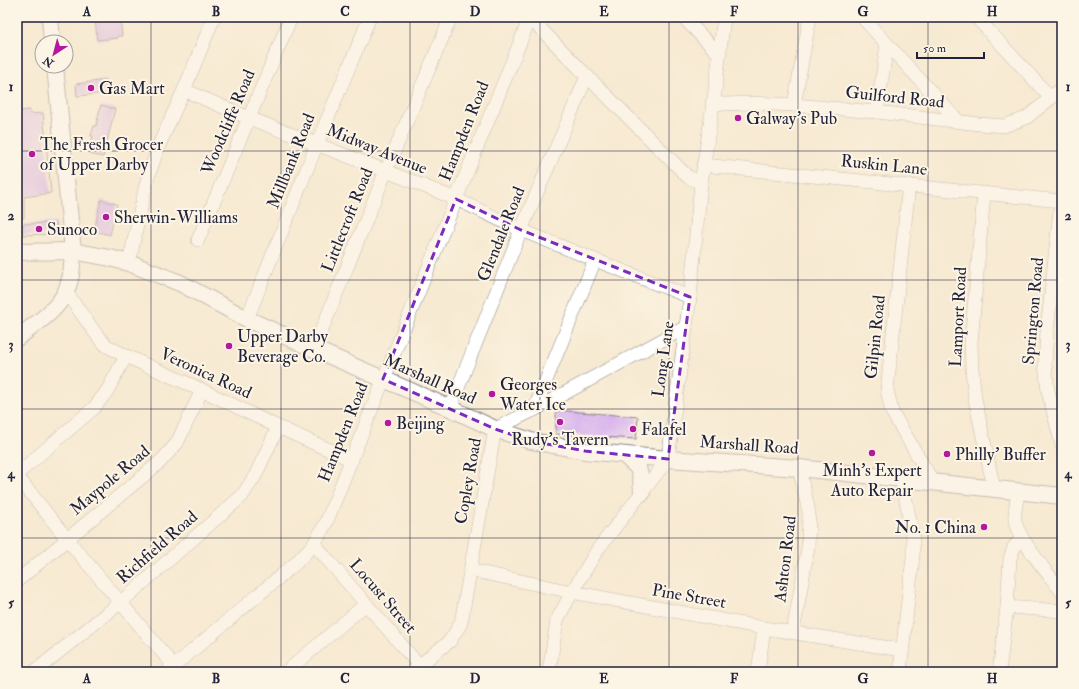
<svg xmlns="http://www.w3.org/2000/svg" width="1079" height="689" font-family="'IM FELL Double Pica',serif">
	<rect width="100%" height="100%" fill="#fcf5e5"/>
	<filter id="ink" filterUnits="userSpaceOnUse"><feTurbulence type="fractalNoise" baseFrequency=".025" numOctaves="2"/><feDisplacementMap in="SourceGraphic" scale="8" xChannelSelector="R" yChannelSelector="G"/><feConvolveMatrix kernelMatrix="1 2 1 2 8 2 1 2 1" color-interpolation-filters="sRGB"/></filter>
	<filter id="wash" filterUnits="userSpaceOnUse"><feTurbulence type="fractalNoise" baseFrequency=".012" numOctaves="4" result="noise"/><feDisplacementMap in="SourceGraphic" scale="16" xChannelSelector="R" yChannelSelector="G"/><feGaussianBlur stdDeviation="0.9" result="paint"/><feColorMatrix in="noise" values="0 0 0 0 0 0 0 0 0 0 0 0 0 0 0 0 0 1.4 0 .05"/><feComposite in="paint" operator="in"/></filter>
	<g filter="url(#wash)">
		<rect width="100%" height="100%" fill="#f7ead2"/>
		<g id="blocks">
			<g fill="#d1a8ef">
				<path d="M 95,17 L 120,17 L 122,36 L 117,36 L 118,38 L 97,40 Z"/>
				<path d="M 106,80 L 107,93 L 77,96 L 76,84 Z"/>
				<path d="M 101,105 L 115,109 L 103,157 L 89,154 L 93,136 L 91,136 L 94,126 L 96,126 Z"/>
				<path d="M 30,110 L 30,114 L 43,113 L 51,193 L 24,197 L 24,218 L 17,218 L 17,111 Z"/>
				<path d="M 101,200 L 117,204 L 110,235 L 94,231 Z"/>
				<path d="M 56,223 L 56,234 L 23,235 L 23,224 Z"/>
				<path d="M 556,410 L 638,417 L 636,439 L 556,434 Z"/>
			</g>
		</g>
	</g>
	<g filter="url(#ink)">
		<use href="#blocks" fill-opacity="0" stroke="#8c8686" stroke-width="1"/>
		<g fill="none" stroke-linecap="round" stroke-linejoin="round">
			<g stroke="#8c8686" stroke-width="14">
				<g id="minor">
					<path d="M 529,17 L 587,76 L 688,177 L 701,183"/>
					<path d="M 683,17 L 719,54"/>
					<path d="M 862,17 L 958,121"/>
					<path d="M 976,17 L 1051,98"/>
					<path d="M 184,90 L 249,118 L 386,171 L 456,199 L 521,230 L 595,260 L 690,297"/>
					<path d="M 712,103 L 724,104 L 754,103 L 794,105 L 877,112 L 979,124 L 1004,126 L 1026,118 L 1051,98 L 1062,88"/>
					<path d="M 794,105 L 810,17"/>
					<path d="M 877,112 L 887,44"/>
					<path d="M 703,165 L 1061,201 L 1047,331 L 1045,364 L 1048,391 L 1062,446"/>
					<path d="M 909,185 L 887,390 L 892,412 L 933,482"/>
					<path d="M 984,193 L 971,343 L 972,370 L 975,399 L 994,489"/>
					<path d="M 198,240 L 289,22 L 290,17"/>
					<path d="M 129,263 L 147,180 L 159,145 L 184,90 L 214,17"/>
					<path d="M 66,292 L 99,338 L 107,346 L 126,356 L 202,390 L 278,427 L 352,460"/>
					<path d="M 247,319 L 317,144 L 370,17"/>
					<path d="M 314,349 L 386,171 L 451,17"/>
					<path d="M 450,408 L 521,230 L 587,76"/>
					<path d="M 534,410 L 595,260"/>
					<path d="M 17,474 L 94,408 L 107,391 L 126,356"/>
					<path d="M 17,476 L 67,539 L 174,666"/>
					<path d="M 1018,492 C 1017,501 1014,511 1015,520 C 1016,537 1051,577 1062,592"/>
					<path d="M 1022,538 L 1014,547 L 1010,559 L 1007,607 L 1062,611"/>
					<path d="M 314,544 L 424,671"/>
					<path d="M 470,570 L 572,592 L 764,628 L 902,650"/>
					<path d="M 17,581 L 160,462 L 177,443 L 202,390"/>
					<path d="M 793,632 L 808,548 L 809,512 L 799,468"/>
					<path d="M 34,672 L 121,602 L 242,496 L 255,476 L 278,427"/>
					<path d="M 167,672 L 296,563 L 314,544 L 326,523 L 456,199 L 530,18"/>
					<path d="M 286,672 L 366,604"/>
					<path d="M 411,672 L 450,641 L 461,623 L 495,429 L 534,410 L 686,327"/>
					<path d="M 549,672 L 557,620 L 572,592 L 598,549 L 668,459 L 690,297 L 701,183 L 715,91 L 724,17"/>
					<path d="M 758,672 L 764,628"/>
					<path d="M 900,672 L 913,556 L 913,538 L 902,479"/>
					<path d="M 999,672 L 1007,607"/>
				</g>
			</g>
			<g stroke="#8c8686" stroke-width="18">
				<g id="major">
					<path d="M 50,17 L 52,42"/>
					<path d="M 17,252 L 73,251 L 110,258 L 129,263 L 180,283 L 247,319 L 314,349 L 450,408 L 495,429 L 531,441 L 585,451 L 668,459 L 799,468 L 1062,496"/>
					<path d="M 17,338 C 34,325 57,311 66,291 C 72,279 72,265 73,251 L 55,66"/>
					<path d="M 624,455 L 638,468 L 641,478 L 642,493"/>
				</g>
			</g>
			<use href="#minor" stroke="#fff" stroke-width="13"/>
			<use href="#major" stroke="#fff" stroke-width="16"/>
		</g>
	</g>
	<path d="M0 0H1079V689H0ZM 456,199 L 521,230 L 690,297 L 668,459 L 585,451 L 531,441 L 495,429 L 383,379 Z" fill="#f7ead2" fill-opacity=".55" fill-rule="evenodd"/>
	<path fill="none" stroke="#7b2cbf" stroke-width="3" stroke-dasharray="8 5" stroke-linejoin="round" d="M 456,199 L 521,230 L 690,297 L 668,459 L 585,451 L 531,441 L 495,429 L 383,379 Z"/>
	<path fill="none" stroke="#22223b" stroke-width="1" stroke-opacity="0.55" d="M 151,17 L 151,672M 281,17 L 281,672M 410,17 L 410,672M 540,17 L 540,672M 669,17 L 669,672M 798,17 L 798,672M 928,17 L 928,672M 17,151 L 1062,151M 17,280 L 1062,280M 17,409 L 1062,409M 17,538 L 1062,538"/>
	<g fill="#b5179e" stroke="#fcf5e5" stroke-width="1.5">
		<circle cx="91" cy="88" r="4"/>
		<circle cx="738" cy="118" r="4"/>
		<circle cx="32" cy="154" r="4"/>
		<circle cx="106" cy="217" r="4"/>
		<circle cx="39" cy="229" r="4"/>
		<circle cx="229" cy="346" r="4"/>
		<circle cx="492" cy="394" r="4"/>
		<circle cx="560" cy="422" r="4"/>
		<circle cx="388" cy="423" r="4"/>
		<circle cx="633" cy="429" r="4"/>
		<circle cx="872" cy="453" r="4"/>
		<circle cx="947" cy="454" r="4"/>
		<circle cx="984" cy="527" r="4"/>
	</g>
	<g text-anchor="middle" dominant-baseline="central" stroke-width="4" stroke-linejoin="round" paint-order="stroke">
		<g font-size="17" fill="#22223b" stroke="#fcf5e5" text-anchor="start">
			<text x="99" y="88">Gas Mart</text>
			<text x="746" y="118">Galway's Pub</text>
			<text x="40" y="144">The Fresh Grocer<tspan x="40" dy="20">of Upper Darby</tspan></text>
			<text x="114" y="217">Sherwin-Williams</text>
			<text x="47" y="229">Sunoco</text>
			<text x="237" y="336">Upper Darby<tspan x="237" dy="20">Beverage Co.</tspan></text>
			<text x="500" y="384">Georges<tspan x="500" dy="20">Water Ice</tspan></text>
			<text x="396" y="423">Beijing</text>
			<text x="641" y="429">Falafel</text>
			<text x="560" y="439" text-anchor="middle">Rudy's Tavern</text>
			<text x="955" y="454">Philly' Buffer</text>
			<text x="872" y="470" text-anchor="middle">Minh's Expert<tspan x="872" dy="20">Auto Repair</tspan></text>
			<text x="976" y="527" text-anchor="end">No. 1 China</text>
		</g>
		<g font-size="17" fill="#22223b" stroke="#fcf5e5">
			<text transform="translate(895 97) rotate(6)">Guilford Road</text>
			<text transform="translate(228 122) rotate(-67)">Woodcliffe Road</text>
			<text transform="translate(464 131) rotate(-68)">Hampden Road</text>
			<text transform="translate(377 149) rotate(22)">Midway Avenue</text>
			<text transform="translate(291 161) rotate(-68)">Millbank Road</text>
			<text transform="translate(884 165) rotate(6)">Ruskin Lane</text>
			<text transform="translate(347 220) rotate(-68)">Littlecroft Road</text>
			<text transform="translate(501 234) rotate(-68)">Glendale Road</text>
			<text transform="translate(1033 311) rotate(-85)">Springton Road</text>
			<text transform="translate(958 317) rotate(-87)">Lamport Road</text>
			<text transform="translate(875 337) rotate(-84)">Gilpin Road</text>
			<text transform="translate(663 359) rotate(-82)">Long Lane</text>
			<text transform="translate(206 373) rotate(25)">Veronica Road</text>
			<text transform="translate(430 379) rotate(24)">Marshall Road</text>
			<text transform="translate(343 432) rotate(-68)">Hampden Road</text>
			<text transform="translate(749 445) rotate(4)">Marshall Road</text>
			<text transform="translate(110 480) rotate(-40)">Maypole Road</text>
			<text transform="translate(468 481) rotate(-80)">Copley Road</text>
			<text transform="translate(157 547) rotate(-41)">Richfield Road</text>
			<text transform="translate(785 559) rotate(-83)">Ashton Road</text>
			<text transform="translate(383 596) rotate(49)">Locust Street</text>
			<text transform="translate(689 596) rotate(10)">Pine Street</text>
		</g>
	</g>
	<rect width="1079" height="689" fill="none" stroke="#fcf5e5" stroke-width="44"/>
	<g transform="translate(54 54) rotate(216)"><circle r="19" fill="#fcf5e5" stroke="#a5a1a1"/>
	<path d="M0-3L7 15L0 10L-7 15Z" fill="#b5179e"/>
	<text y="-6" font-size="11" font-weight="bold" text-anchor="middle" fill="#22223b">N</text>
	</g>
	<path d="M917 52v6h67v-6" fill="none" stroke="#22223b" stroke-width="2"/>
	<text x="923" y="52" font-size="12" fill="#22223b" stroke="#fcf5e5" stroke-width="3" paint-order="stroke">50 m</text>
	<rect x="22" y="22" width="1035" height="645" fill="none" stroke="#22223b" stroke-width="1.5"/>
	<g font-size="13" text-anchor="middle" font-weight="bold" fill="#22223b">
		<text x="87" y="16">A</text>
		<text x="216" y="16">B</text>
		<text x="345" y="16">C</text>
		<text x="475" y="16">D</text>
		<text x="604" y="16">E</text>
		<text x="734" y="16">F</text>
		<text x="863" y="16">G</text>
		<text x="992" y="16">H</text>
		<text x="11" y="91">1</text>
		<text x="1068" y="91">1</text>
		<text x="11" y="220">2</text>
		<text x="1068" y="220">2</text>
		<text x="11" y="349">3</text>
		<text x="1068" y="349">3</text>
		<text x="11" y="478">4</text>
		<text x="1068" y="478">4</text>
		<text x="11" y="607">5</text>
		<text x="1068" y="607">5</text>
		<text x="87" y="683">A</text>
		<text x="216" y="683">B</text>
		<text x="345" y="683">C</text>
		<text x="475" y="683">D</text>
		<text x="604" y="683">E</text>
		<text x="734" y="683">F</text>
		<text x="863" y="683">G</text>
		<text x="992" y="683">H</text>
	</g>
</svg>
